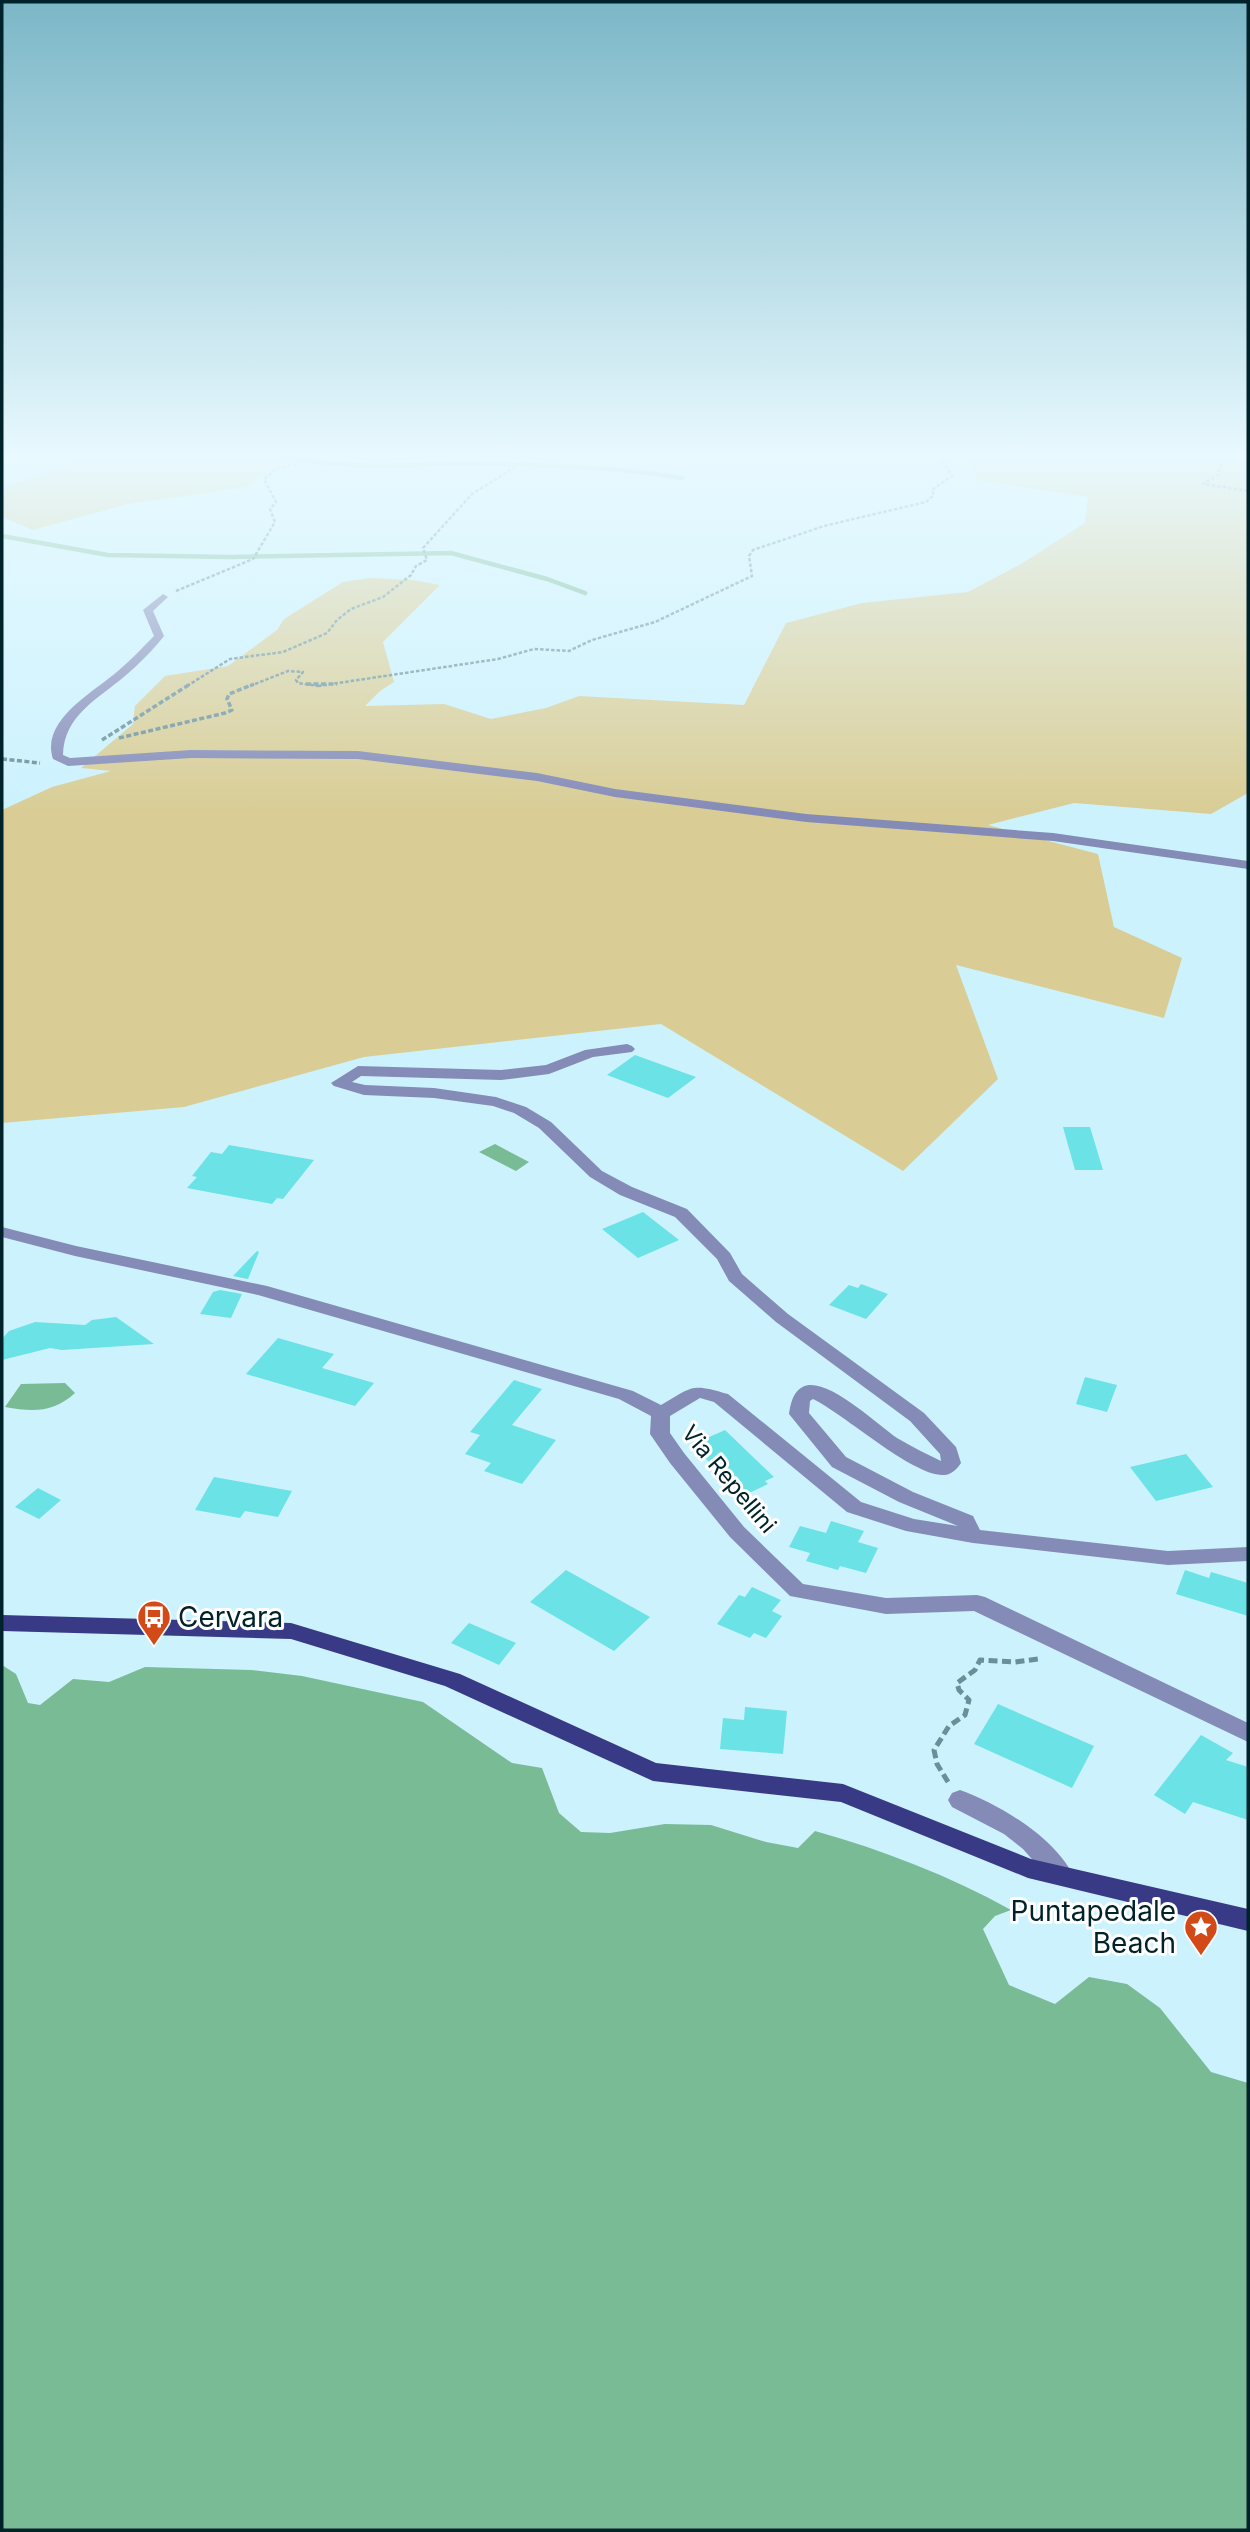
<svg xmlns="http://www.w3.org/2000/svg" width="1250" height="2532" font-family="Inter,sans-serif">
	<rect width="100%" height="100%" fill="#ccf2fe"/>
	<g fill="#d9cd95">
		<path d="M 90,458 L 287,458 L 246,487 L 128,504 L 33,530 L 2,517 L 2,488 Z"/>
		<path d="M 970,458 L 1248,458 L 1248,793 L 1211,814 L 1074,803 L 988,825 L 1098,854 L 1114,927 L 1182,958 L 1164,1018 L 956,965 L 998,1079 L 903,1171 L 661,1024 L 364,1057 L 184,1107 L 2,1123 L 2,810 L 52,787 L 111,771 L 81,768 L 133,724 L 135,706 L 165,676 L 228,666 L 277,630 L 284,619 L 343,582 L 370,578 L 413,580 L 440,585 L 383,642 L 394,682 L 380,691 L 365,706 L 444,704 L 491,719 L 546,708 L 579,696 L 744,705 L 786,623 L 862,603 L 968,592 L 1021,564 L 1085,523 L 1088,497 L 976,480 Z"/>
	</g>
	<g fill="#79bb95">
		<path d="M 495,1144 L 529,1162 L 516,1171 L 479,1152 Z"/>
		<path d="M 65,1383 L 75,1393 C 53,1413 33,1412 5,1407 L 21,1384 Z"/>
		<path d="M 2,1665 L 16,1674 L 28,1703 L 40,1705 L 73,1679 L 109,1682 L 145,1667 L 251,1670 L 302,1676 L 423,1702 L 512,1763 L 542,1768 L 559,1813 L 581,1832 L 610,1833 L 665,1824 L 711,1825 L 766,1842 L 798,1848 L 815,1831 C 883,1850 950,1876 1011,1910 L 995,1916 L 983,1929 L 1009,1985 L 1055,2004 L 1089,1977 L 1127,1984 L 1160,2008 L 1211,2072 L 1248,2083 L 1248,2530 L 2,2530 Z"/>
	</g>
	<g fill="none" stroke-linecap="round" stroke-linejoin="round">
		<g stroke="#79bb95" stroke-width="4.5">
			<path d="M 291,458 C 345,469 402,465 457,464 C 532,464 609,466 682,478"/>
			<path d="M 2,536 L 108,555 L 231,557 L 451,553 L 547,579 L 585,593"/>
		</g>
	</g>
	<g fill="#6ae2e6">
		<path d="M 635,1055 L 696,1077 L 668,1098 L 607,1075 Z"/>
		<path d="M 1063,1127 L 1090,1127 L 1103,1170 L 1075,1170 Z"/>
		<path d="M 229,1145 L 314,1160 L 283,1199 L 277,1198 L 272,1204 L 187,1188 L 197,1177 L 192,1176 L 211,1152 L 222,1154 Z"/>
		<path d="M 643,1212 L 679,1240 L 638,1258 L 602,1229 Z"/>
		<path d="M 257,1251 L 259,1252 L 248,1279 L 233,1276 Z"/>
		<path d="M 861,1284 L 888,1294 L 866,1319 L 829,1305 L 849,1285 L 858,1288 Z"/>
		<path d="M 220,1290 L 242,1294 L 231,1318 L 200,1314 L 213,1292 Z"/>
		<path d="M 116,1317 L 154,1344 L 62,1350 L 50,1348 L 2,1360 L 2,1339 L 9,1331 L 35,1322 L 85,1325 L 92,1320 Z"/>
		<path d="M 278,1338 L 334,1354 L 322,1368 L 374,1383 L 355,1406 L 246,1374 Z"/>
		<path d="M 1085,1377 L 1117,1385 L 1107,1412 L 1076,1404 Z"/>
		<path d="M 514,1380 L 542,1389 L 512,1425 L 556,1440 L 522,1484 L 484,1471 L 491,1463 L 465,1454 L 480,1435 L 470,1432 Z"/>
		<path d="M 725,1430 L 774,1477 L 765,1481 L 768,1484 L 747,1494 L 732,1481 L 729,1482 L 702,1455 L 708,1452 L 698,1442 Z"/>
		<path d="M 1186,1454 L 1213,1487 L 1156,1501 L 1130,1467 Z"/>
		<path d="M 214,1477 L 292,1491 L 278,1517 L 245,1511 L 240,1518 L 195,1510 Z"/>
		<path d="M 38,1488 L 61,1500 L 39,1519 L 15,1507 Z"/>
		<path d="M 831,1521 L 864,1531 L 858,1542 L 878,1548 L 866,1573 L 840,1566 L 838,1570 L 806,1561 L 810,1553 L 789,1547 L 800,1526 L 826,1533 Z"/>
		<path d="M 566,1570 L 650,1617 L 614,1651 L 530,1602 Z"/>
		<path d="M 1185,1570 L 1209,1578 L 1211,1572 L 1248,1583 L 1248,1616 L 1176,1594 Z"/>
		<path d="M 752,1587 L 781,1600 L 772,1611 L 782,1616 L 766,1638 L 754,1633 L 750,1638 L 717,1624 L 739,1595 L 745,1597 Z"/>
		<path d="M 469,1623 L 516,1643 L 499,1665 L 451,1643 Z"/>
		<path d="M 998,1704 L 1094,1746 L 1072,1788 L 974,1744 Z"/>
		<path d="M 745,1707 L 787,1711 L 783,1754 L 720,1749 L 723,1718 L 744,1720 Z"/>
		<path d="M 1201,1735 L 1233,1753 L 1226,1760 L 1248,1767 L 1248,1820 L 1193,1802 L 1185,1814 L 1154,1795 Z"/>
	</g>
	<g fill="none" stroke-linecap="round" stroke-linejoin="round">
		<g stroke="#6b8f9a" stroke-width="2.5" stroke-dasharray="3.5 2" stroke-linecap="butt">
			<path d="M 1223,458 L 1218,475 L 1203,484 L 1248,491"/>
			<path d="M 176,591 L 253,559 L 275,522 L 270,509 L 276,502 L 264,479 L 277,468 L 297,464 L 301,458"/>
			<path d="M 187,686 L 230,659 L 283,652 L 327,633 L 337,620 L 351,609 L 383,597 L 411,575 L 416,566 L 427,560 L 423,548 L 472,494 L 517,466 L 514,458"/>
			<path d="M 250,686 L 288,671 L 303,672 L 296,680 L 298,683 L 318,686"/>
			<path d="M 318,686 L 498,659 L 534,649 L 569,651 L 592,640 L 655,622 L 752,576 L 749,556 L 753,550 L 824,526 L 926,502 L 934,495 L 932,490 L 952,476 L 941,458"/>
		</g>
		<g stroke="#6b8f9a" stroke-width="3.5" stroke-dasharray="5 2.5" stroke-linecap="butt">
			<path d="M 306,684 L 337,684"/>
			<path d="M 119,738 L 225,713 L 232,710 L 227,699 L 229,694 L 254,684"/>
			<path d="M 102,740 L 190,684"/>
			<path d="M 2,759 L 40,763"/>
		</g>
		<path stroke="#6b8f9a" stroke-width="5" stroke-dasharray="9 4.5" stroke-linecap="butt" d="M 948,1782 L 937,1764 L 934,1750 L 949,1726 L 965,1715 L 969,1700 L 959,1690 L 957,1683 L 975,1670 L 980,1660 L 1015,1662 L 1038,1659"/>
		<g fill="#858bb7" fill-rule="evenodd">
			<path d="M 163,594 L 168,597 L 153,611 L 164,636 C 153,650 139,664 125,676 C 98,699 64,715 63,755 L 70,758 L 191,750 L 358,751 L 537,773 L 615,789 L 806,814 L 1053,833 L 1248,861 L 1248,869 L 1053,841 L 806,822 L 615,797 L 537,781 L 358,759 L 191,758 L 68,766 L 53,759 C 40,720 94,692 118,671 C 131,660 142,648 154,636 L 143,610 Z"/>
			<path d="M 627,1044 L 632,1046 L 635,1049 L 632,1052 L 593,1057 L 549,1074 L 501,1080 L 361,1076 L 352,1082 L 365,1085 L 434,1088 L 496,1097 L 526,1107 L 551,1122 L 602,1171 L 632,1187 L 687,1209 L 730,1253 L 742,1274 L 788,1314 L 924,1413 L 956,1447 L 961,1463 C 957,1469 951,1475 944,1475 C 914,1477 844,1414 813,1399 L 810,1401 L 809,1413 L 846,1457 L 913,1492 L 973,1516 L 980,1530 L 1168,1551 L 1248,1547 L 1248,1561 L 1168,1565 L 973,1543 L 906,1531 L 847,1512 L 714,1402 L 700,1398 L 670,1416 L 670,1433 L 684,1453 L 744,1527 L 803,1584 L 886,1598 L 977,1595 L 985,1597 L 1248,1723 L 1248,1742 L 974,1611 L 886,1614 L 790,1596 L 730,1537 L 670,1463 L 650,1434 L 651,1416 L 619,1399 L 258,1295 L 75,1256 L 2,1237 L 2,1227 L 76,1246 L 267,1286 L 633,1391 L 661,1405 C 693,1386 691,1383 728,1394 L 861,1502 L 914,1519 L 958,1526 L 899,1502 L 832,1467 L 789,1414 C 791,1402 794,1387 809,1385 C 834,1383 877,1424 897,1438 C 911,1446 926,1454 941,1461 L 940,1454 L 910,1421 L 776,1322 L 729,1281 L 717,1259 L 675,1217 L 620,1195 L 590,1177 L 539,1128 L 514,1113 L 493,1106 L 434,1098 L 364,1095 L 334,1086 L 331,1083 L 358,1066 L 501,1070 L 546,1065 L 585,1050 Z"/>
			<path d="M 960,1790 C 999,1804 1054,1837 1073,1875 L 1070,1882 L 1061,1885 L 1052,1882 L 1023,1849 L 1004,1834 L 952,1807 L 948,1800 L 952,1793 Z"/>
		</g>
		<path fill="#383a86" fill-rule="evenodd" d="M 2,1615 L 291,1623 L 460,1674 L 656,1763 L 843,1784 L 1031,1859 L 1248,1909 L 1248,1931 L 1028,1878 L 841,1802 L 653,1781 L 445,1686 L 291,1639 L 2,1631 Z"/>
	</g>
	<linearGradient id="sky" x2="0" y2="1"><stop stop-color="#7bb7c7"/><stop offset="0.56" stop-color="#e8f9ff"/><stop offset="1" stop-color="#e8f9ff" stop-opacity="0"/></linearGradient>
	<rect width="1250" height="813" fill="url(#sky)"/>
	<defs>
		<g id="bus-pin" transform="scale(1.75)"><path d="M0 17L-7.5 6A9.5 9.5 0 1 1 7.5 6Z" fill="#d14a18" stroke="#fff"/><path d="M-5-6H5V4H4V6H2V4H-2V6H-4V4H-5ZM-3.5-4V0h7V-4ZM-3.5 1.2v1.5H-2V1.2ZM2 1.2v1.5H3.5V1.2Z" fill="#fff"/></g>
		<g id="sight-pin" transform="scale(1.75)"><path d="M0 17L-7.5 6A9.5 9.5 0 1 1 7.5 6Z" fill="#d14a18" stroke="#fff"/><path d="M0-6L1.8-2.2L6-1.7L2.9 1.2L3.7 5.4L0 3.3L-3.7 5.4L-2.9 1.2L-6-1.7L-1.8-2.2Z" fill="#fff"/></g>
	</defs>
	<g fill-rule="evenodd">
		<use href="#bus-pin" x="154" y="1617"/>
		<use href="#sight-pin" x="1201" y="1927"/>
	</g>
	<g text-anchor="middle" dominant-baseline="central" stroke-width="6" stroke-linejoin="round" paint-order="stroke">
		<g font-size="23" fill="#00222b" stroke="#fff">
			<text transform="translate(729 1479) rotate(50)">Via Repellini</text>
		</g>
		<g font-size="28" fill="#00222b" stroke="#fff" text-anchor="start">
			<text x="178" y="1617">Cervara</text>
			<text x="1176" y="1911" text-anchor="end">Puntapedale<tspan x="1176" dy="32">Beach</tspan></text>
		</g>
	</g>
	<rect width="1250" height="2532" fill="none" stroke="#00222b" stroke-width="7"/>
</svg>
